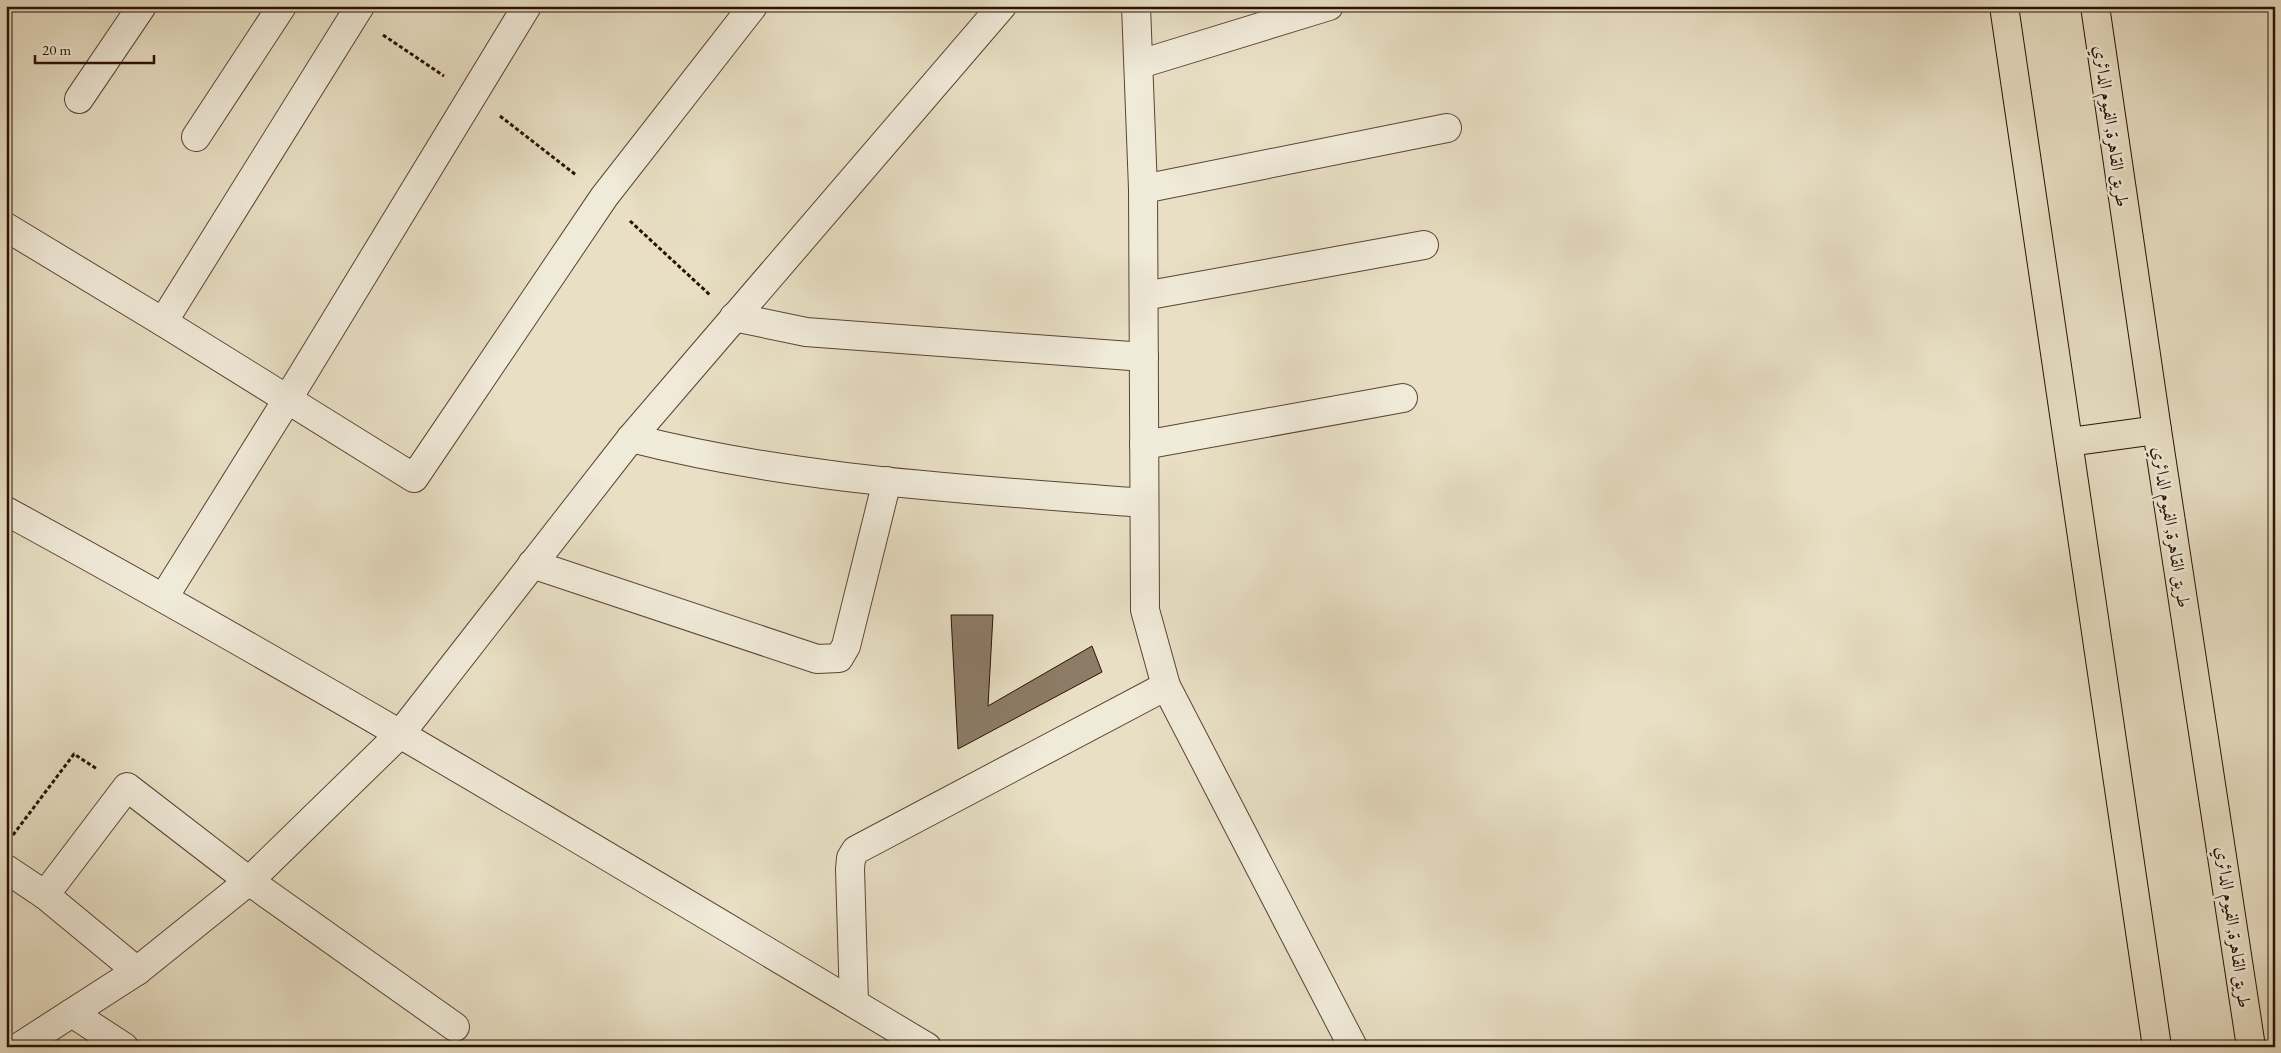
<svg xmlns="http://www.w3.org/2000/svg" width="2281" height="1053" font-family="'EB Garamond',Amiri,serif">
	<rect width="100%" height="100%" fill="#e8dfc4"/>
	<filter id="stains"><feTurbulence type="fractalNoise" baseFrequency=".004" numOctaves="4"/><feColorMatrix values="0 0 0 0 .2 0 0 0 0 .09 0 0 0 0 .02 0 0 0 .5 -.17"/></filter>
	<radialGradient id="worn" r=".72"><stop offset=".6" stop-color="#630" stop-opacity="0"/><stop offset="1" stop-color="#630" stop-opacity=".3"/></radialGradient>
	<path fill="#8d7c68" stroke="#2b1005" d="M 951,615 L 993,615 L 988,706 L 1092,646 L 1102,672 L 958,749 Z"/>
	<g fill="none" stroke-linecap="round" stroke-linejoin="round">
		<g stroke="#5a4435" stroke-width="30">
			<g id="minor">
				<path d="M 1136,6 L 1143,189 L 1145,610 L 1166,686 L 1353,1047"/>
				<path d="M 1140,64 L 1329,6"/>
				<path d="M 79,99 L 142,6"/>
				<path d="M 196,137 L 282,6"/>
				<path d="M 1143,189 L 1447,128"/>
				<path d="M 6,227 L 163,322 L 414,478 L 604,197 L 753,6"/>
				<path d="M 1144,296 L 1424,245"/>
				<path d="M 734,317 L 806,332 L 1144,357"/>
				<path d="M 163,322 L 360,6"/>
				<path d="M 631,438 C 798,481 972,489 1143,503"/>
				<path d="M 1144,445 L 1403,398"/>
				<path d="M 532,564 L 817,659 L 839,658 L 846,646 L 887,481"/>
				<path d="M 164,597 L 287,400 L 527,6"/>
				<path d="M 6,869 L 45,895 L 137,971 L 249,881 L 401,733 L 631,438 L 1002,6"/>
				<path d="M 45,895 L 127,787 L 249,881 L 455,1027"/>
				<path d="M 854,1003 L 850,869 L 851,858 L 856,850 L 1166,686"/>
				<path d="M 72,1013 L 124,1047"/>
				<path d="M 19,1047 L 137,971"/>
			</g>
		</g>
		<g stroke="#5a4435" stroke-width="30">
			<path id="tertiary" d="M 6,511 C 318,681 622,865 927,1047"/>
		</g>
		<g stroke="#2b1005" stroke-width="30">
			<g id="trunk">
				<path d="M 2004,6 L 2157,1047"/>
				<path d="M 2095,6 L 2157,430 L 2251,1047"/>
				<path d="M 2069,442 L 2157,430"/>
			</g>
		</g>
		<g stroke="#2b1005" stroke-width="3" stroke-dasharray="4 2.5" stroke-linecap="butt">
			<path d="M 383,35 L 444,76"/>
			<path d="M 500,116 L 576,175"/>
			<path d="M 630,221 L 710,295"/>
			<path d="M 13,835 L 74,754 L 97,769"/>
		</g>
		<use href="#minor" stroke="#f0ead9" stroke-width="28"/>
		<use href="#tertiary" stroke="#f0ead9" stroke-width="28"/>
		<use href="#trunk" stroke="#e8dfc4" stroke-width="28"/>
	</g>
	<g text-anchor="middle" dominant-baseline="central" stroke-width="5" stroke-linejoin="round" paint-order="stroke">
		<g font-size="18" fill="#2b1005" stroke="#f0ead9">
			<text transform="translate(2112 126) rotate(82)">طريق القاهرة, الفيوم الدائري</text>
			<text transform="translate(2172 527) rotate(81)">طريق القاهرة, الفيوم الدائري</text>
			<text transform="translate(2234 927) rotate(82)">طريق القاهرة, الفيوم الدائري</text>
		</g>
	</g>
	<rect width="2281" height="1053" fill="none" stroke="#e8dfc4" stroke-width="25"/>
	<rect x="8" y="8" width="2266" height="1038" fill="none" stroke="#2b1005" stroke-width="2.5"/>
	<rect x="12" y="12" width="2256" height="1028" fill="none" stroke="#2b1005"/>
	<path d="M35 55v8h119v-8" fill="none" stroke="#2b1005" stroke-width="2.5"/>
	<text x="42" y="55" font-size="15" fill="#2b1005" stroke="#f0ead9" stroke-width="4" paint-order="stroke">20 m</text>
	<rect width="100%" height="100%" filter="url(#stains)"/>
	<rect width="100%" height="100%" fill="url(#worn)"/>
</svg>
